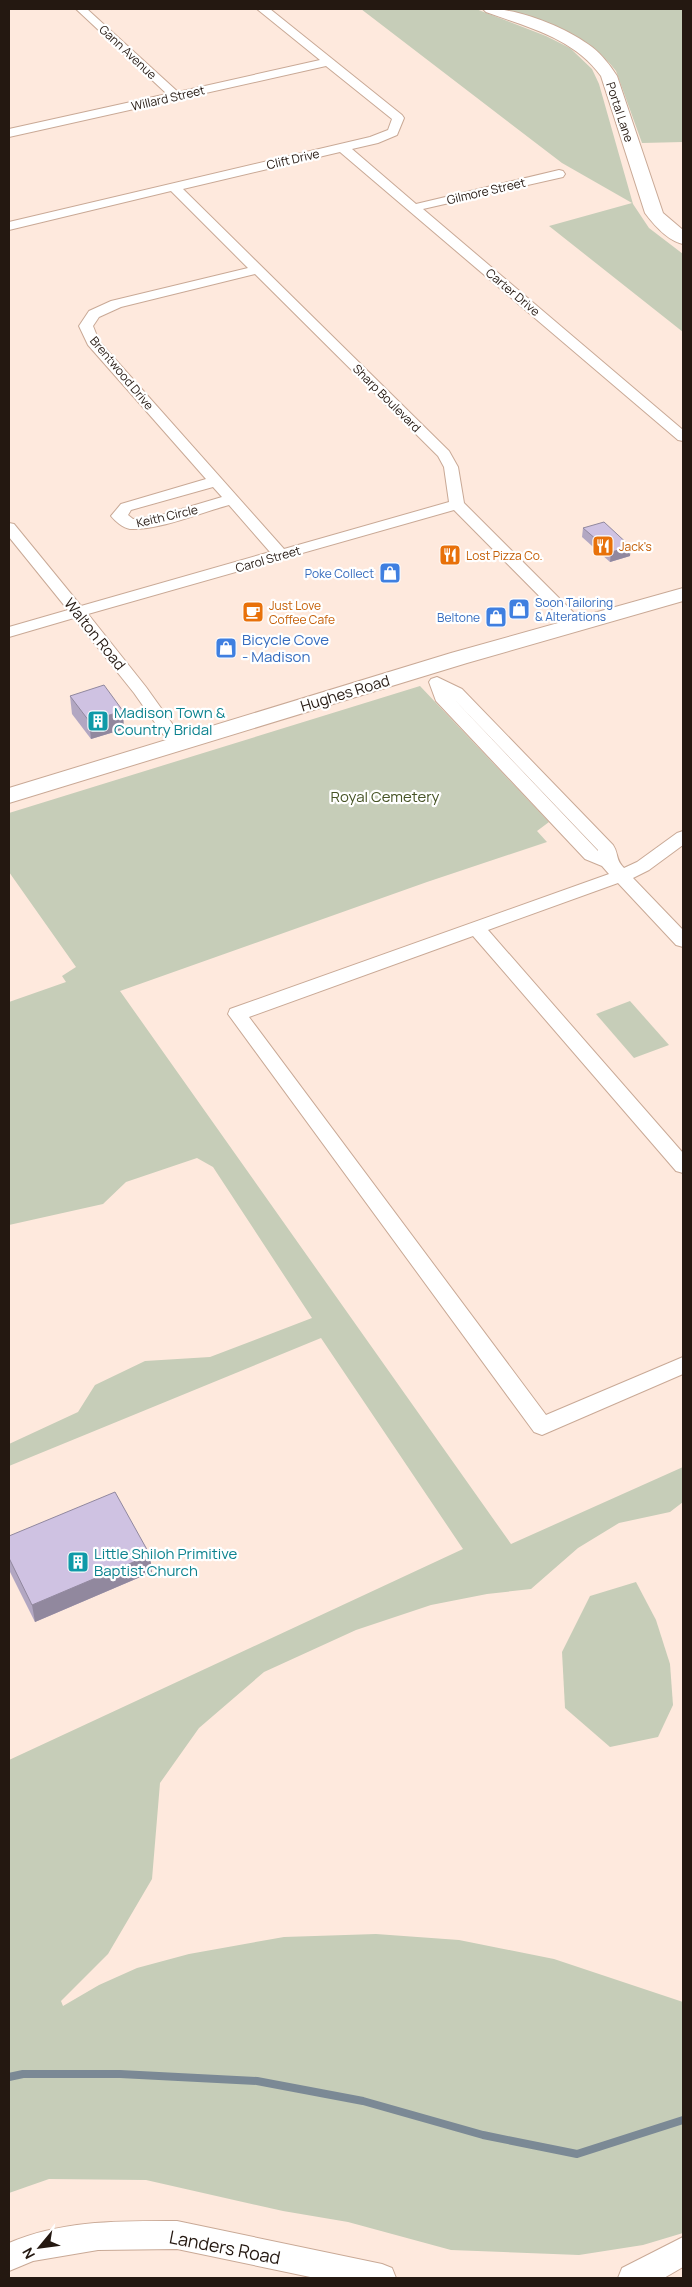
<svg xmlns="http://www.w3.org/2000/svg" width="692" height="2287" font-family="Manrope,sans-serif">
	<rect width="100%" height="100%" fill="#fee9dd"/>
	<g fill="#c6cdb8">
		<path d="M 361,9 L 476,9 L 546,36 L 570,48 L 592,69 L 599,84 L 633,204 L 649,228 L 683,254 L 683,332 L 549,226 L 632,203 L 562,163 Z"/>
		<path d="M 505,9 L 683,9 L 683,142 L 642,143 L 616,71 C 591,36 543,24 505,9 Z"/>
		<path d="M 420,686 L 549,822 L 537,831 L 547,842 L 427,882 L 120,991 L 511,1544 L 683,1467 L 683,1502 L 670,1512 L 619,1523 L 578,1548 L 531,1589 L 487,1594 L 431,1605 L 356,1630 L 264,1672 L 199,1728 L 160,1783 L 152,1879 L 108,1954 L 61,2001 L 63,2006 L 99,1985 L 137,1968 L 189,1954 L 284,1937 L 376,1934 L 459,1940 L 554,1959 L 683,2002 L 683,2233 L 643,2245 L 579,2255 L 451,2250 L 348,2222 L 283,2211 L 146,2180 L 49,2179 L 9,2193 L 9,1760 L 463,1549 L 321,1338 L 9,1466 L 9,1444 L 78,1412 L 95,1385 L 145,1361 L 210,1357 L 312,1318 L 213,1167 L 197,1158 L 126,1182 L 103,1204 L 9,1225 L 9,1002 L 66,982 L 62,976 L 76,967 L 9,872 L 9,813 Z"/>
		<path d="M 630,1001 L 669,1045 L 634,1058 L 596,1014 Z"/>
		<path d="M 636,1582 L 656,1620 L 670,1664 L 673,1705 L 658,1737 L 610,1747 L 565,1708 L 562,1652 L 590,1596 Z"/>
	</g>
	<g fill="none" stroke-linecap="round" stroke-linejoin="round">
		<path stroke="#7b8995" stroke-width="8" d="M 9,2077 L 23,2074 L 120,2074 L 257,2081 L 363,2101 L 483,2135 L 577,2154 L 683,2120"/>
		<g stroke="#c9a996" stroke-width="2">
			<g id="street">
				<path d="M 76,9 L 87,9 L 178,92 L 320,60 L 257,9 L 270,9 L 402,115 L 404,118 L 397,135 L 378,143 L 352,149 L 416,204 L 559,170 L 563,171 L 565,174 L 563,177 L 423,209 L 683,430 L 683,441 L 678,440 L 340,152 L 183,189 L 449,451 L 458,467 L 464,503 L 582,621 L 584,624 L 582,627 L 570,627 L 454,510 L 88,614 L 146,687 L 186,743 L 184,747 L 172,747 L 134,693 L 74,618 L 9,637 L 9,627 L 68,610 L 9,537 L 9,523 L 14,524 L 81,606 L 270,552 L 229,505 C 200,513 160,530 130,529 C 123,528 115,521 111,516 L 121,504 L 206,479 L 88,345 L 79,326 L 89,311 L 111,301 L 248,268 L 171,191 L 9,230 L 9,222 L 370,137 L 388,130 L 392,119 L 326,66 L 9,137 L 9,129 L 167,94 ZM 255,274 L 438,456 L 444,467 L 449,502 L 284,549 L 99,341 L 93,326 L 99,317 L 121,307 ZM 213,487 L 222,497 L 158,516 L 133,519 L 128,515 L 131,510 Z"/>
				<path d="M 437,677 L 462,689 L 613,845 C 619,854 615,859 624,868 L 637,862 L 677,833 L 683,831 L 683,845 L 649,870 L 633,878 L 683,930 L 683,947 L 676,945 L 618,883 L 488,930 L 683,1153 L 683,1173 L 676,1171 L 473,936 L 249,1017 L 546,1415 L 683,1357 L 683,1374 L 542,1435 L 534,1432 L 228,1014 L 230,1009 L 609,874 L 602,866 L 585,859 L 436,701 L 429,682 L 431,679 ZM 450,695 L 598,850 L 598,851 Z"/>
				<path d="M 177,2221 L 382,2264 L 392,2268 L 396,2278 L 315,2278 L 177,2249 L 98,2250 L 33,2261 L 9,2271 L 9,2243 C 62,2220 120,2221 177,2221 Z"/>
				<path d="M 683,2237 L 683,2267 L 664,2278 L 618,2278 L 622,2268 Z"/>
			</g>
		</g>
		<g stroke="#c9a996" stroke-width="2">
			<g id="secondary">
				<path d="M 483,9 C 516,7 565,27 592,47 C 602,55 610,65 617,76 L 663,213 L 683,230 L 683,244 C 668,241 654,225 645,213 L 601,76 C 574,38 527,27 486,12 Z"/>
				<path d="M 683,588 L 683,601 L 467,663 L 9,803 L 9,788 L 451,653 Z"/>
			</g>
		</g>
		<use href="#street" fill="#fff" fill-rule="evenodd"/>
		<use href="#secondary" fill="#fff" fill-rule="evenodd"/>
	</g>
	<g fill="#b2a7c2">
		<path d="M 583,528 L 630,556 L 610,562 L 582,537 Z"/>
		<path d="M 70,696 L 124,729 L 91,739 L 72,714 Z"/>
		<path d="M 9,1536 L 152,1572 L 35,1622 L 9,1570 Z"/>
	</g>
	<g fill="#91889e">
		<path d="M 631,547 L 630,556 L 610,562 L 611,552 Z"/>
		<path d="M 123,711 L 124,729 L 91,739 L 89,721 Z"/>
		<path d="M 150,1555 L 152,1572 L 35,1622 L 32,1605 Z"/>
	</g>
	<g fill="#cfc2e2" stroke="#91889e">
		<path d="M 604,522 L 631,547 L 611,552 L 583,528 Z"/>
		<path d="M 104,685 L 123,711 L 89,721 L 70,696 Z"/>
		<path d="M 115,1492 L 150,1555 L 32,1605 L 9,1558 L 9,1536 Z"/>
	</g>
	<defs>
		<g id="restaurant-square" transform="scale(1.125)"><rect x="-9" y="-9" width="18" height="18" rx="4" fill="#e8710a" stroke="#fff"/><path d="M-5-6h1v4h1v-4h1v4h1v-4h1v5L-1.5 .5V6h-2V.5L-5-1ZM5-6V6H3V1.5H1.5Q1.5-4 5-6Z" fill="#fff"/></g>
		<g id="shop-square" transform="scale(1.125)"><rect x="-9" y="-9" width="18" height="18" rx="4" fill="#3f7fe0" stroke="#fff"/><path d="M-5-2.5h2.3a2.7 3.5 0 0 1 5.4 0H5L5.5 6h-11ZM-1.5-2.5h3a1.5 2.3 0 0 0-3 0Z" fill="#fff"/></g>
		<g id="cafe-square" transform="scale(1.125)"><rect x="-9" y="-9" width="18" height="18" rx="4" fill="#e8710a" stroke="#fff"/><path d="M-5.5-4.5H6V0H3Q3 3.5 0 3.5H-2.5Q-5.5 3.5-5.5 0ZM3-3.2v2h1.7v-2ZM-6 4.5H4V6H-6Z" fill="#fff"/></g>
		<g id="building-square" transform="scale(1.125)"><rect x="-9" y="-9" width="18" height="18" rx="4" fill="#0f9aa8" stroke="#fff"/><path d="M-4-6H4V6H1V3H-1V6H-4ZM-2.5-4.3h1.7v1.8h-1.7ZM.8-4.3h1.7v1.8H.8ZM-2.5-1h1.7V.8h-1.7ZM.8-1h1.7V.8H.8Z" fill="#fff"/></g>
	</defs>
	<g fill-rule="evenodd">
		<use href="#restaurant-square" x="603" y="546"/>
		<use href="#restaurant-square" x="450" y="555"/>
		<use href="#shop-square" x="390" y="573"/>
		<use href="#shop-square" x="519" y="609"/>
		<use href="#cafe-square" x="253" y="612"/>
		<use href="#shop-square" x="496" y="617"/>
		<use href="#shop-square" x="226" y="648"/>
		<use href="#building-square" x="98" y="721"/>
		<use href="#building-square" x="78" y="1562"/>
	</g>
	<g text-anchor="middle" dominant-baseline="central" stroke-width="4.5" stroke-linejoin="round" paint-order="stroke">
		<g font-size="12" fill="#241811" stroke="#fff">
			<text transform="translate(128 52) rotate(43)">Gann Avenue</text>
			<text transform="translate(168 98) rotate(-13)">Willard Street</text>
			<text transform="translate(620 112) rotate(72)">Portal Lane</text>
			<text transform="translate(293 159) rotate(-13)">Clift Drive</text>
			<text transform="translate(486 191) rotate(-13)">Gilmore Street</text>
			<text transform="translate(513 292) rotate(40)">Carter Drive</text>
			<text transform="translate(122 373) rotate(50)">Brentwood Drive</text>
			<text transform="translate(387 398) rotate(45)">Sharp Boulevard</text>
			<text transform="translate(167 516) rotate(-13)">Keith Circle</text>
			<text transform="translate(268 559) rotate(-16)">Carol Street</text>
		</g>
		<g font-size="12" fill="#c56008" stroke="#fff" text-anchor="start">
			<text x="619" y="546">Jack's</text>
			<text x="466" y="555">Lost Pizza Co.</text>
			<text x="269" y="605">Just Love<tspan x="269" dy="14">Coffee Cafe</tspan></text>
		</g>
		<g font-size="12" fill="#366cbe" stroke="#fff" text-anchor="end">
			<text x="374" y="573">Poke Collect</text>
			<text x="535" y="602" text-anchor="start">Soon Tailoring<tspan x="535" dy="14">&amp; Alterations</tspan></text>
			<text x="480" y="617">Beltone</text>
		</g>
		<g font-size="15" fill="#241811" stroke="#fff">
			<text transform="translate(95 634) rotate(51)">Walton Road</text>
			<text transform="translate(345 693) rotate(-17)">Hughes Road</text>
		</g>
		<g font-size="15" fill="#366cbe" stroke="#fff" text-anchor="start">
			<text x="242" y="639">Bicycle Cove<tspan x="242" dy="17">- Madison</tspan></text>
		</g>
		<g font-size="15" fill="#0d838f" stroke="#fff" text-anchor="start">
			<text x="114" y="712">Madison Town &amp;<tspan x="114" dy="17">Country Bridal</tspan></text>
			<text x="94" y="1553">Little Shiloh Primitive<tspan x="94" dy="17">Baptist Church</tspan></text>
		</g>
		<g font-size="15" fill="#475426" stroke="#fff">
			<text x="385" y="796">Royal Cemetery</text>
		</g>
		<g font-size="18" fill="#241811" stroke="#fff">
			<text transform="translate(225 2247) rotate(11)">Landers Road</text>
		</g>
	</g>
	<rect width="692" height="2287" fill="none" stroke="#241811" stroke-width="20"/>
	<g transform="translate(40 2247) rotate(241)" stroke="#ffffff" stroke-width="4" paint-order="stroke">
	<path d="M0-4L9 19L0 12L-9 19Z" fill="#241811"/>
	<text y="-8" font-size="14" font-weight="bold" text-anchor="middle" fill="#241811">N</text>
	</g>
</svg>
